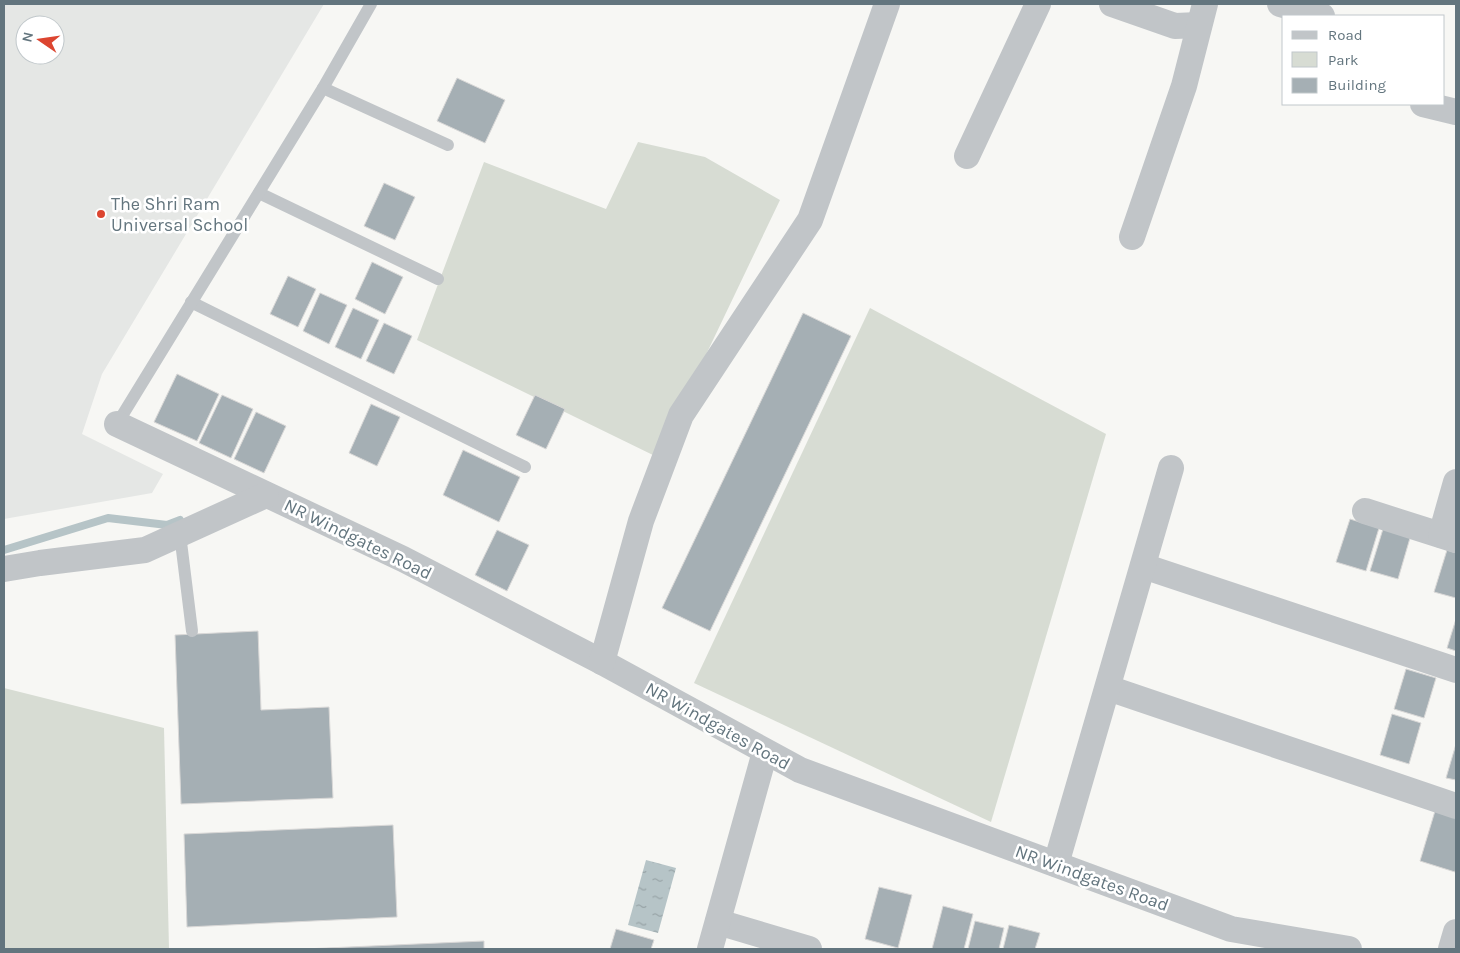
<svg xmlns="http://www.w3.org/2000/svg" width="1460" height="953" font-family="Karla,sans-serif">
	<defs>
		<pattern id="water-ripples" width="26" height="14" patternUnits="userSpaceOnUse" patternTransform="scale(1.25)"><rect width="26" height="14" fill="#b6c4c7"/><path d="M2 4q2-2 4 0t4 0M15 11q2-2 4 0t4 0" fill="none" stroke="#98a4a7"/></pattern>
	</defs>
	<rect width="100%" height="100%" fill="#f7f7f4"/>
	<path fill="#e5e7e5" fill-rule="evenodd" d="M 4,4 L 324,4 L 102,374 L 82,434 L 163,474 L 152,493 L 4,519 ZM 25,25 L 55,25 L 55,55 L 25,55 Z"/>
	<g fill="#d7dcd3">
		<path d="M 638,142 L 705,157 L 780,200 L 657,457 L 417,340 L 484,162 L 606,209 Z"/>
		<path d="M 870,308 L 1106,434 L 991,822 L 694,683 Z"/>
		<path d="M 4,688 L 164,728 L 169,949 L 4,949 Z"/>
	</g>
	<path fill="url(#water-ripples)" d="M 646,860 L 676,868 L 658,933 L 628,925 Z"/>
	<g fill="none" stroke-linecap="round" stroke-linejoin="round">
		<path stroke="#b6c4c7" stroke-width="8" d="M 4,550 L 108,518 L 167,525 L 180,520"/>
	</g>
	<g fill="#a5afb4" stroke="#d9d8d7">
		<path d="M 457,78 L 505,100 L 485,143 L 437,121 Z"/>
		<path d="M 384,183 L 415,197 L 395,240 L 364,226 Z"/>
		<path d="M 372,262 L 403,277 L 385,314 L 355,299 Z"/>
		<path d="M 288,276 L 316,289 L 298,327 L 270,314 Z"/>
		<path d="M 320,293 L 347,305 L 329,344 L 303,331 Z"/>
		<path d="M 353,308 L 379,320 L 361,359 L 335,347 Z"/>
		<path d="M 803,313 L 851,336 L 710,631 L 662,608 Z"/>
		<path d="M 384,323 L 412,336 L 394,374 L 366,361 Z"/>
		<path d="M 177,374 L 219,394 L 197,441 L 154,422 Z"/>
		<path d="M 222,395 L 253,409 L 231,458 L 199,443 Z"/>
		<path d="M 535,395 L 565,409 L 546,449 L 516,435 Z"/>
		<path d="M 371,404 L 400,417 L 377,466 L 349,453 Z"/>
		<path d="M 256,412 L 286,426 L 264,473 L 234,459 Z"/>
		<path d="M 463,450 L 520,477 L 499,522 L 443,495 Z"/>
		<path d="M 1350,519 L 1379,528 L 1366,571 L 1336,562 Z"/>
		<path d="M 1383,529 L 1410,538 L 1398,579 L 1370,571 Z"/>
		<path d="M 497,530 L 529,545 L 507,591 L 475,575 Z"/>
		<path d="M 1447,550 L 1456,553 L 1456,598 L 1434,592 Z"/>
		<path d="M 1456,619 L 1456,651 L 1447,648 Z"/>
		<path d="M 258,631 L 261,710 L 329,707 L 333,798 L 181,804 L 175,635 Z"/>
		<path d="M 1406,669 L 1436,678 L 1424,718 L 1394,709 Z"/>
		<path d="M 1392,714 L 1421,723 L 1409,764 L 1380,755 Z"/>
		<path d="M 1456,744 L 1456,780 L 1446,778 Z"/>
		<path d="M 1435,811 L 1456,817 L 1456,867 L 1455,872 L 1420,861 Z"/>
		<path d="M 393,825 L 397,917 L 187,927 L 184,834 Z"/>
		<path d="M 879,887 L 912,895 L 898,948 L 865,939 Z"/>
		<path d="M 943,906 L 973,914 L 964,949 L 932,949 Z"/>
		<path d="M 975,921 L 1004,928 L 999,949 L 968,949 Z"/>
		<path d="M 1009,925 L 1040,933 L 1035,949 L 1003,949 Z"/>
		<path d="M 616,929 L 654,940 L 651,949 L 610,949 Z"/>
		<path d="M 484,941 L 484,949 L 304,949 Z"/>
	</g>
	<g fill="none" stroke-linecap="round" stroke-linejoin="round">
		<g stroke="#c1c5c8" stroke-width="12">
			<path d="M 323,88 L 448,145"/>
			<path d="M 259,193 L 438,279"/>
			<path d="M 191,302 L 525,467"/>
			<path d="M 117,424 L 323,88 L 371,4"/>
			<path d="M 180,534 L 192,631"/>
		</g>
		<g stroke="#c1c5c8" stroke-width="26">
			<path d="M 1112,4 L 1175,26 L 1199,25"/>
			<path d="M 1280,4 L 1322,16"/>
			<path d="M 1423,104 L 1456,112"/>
			<path d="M 967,156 L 1038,4"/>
			<path d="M 1132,237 L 1184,86 L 1205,4"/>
			<path d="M 117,424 L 403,559 L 602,662 L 800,770 L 1231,929 L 1349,949"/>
			<path d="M 1365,511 L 1456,540"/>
			<path d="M 1441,535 L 1456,482"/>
			<path d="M 1143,566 L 1456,670"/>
			<path d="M 4,569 L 40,563 L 145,550 L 266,495"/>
			<path d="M 602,662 L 641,521 L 681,415 L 810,220 L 887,4"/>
			<path d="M 1108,688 L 1456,806"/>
			<path d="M 1056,864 L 1171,468"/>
			<path d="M 718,922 L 809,949"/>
			<path d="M 710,949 L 765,752"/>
			<path d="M 1451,949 L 1456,932"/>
		</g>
	</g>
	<circle fill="#dc4530" stroke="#fff" stroke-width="2" cx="101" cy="214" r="5"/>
	<g text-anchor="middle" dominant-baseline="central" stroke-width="5" stroke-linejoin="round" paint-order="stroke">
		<g font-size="18" fill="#63757e" stroke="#fff" text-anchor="start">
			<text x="111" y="204">The Shri Ram<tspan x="111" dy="21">Universal School</tspan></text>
		</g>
		<g font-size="18" fill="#63757e" stroke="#fff">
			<text transform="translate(358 539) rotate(26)">NR Windgates Road</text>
			<text transform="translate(718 726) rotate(29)">NR Windgates Road</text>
			<text transform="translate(1092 878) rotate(20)">NR Windgates Road</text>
		</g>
	</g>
	<rect width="1460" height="953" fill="none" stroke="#63757e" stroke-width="10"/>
	<rect x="1282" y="15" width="162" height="90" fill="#ffffff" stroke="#c1c8cb"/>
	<rect x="1292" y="31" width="25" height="8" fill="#c1c5c8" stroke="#c1c8cb"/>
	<text x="1328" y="40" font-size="15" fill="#63757e">Road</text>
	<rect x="1292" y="52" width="25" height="15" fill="#d7dcd3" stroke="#c1c8cb"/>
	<text x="1328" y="65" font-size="15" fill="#63757e">Park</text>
	<rect x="1292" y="78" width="25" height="15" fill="#a5afb4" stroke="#c1c8cb"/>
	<text x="1328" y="90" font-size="15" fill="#63757e">Building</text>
	<g transform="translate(40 40) rotate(283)"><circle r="24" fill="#ffffff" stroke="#c1c8cb"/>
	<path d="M0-4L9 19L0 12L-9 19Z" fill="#dc4530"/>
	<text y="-8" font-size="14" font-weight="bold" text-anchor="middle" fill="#63757e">N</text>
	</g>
</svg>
